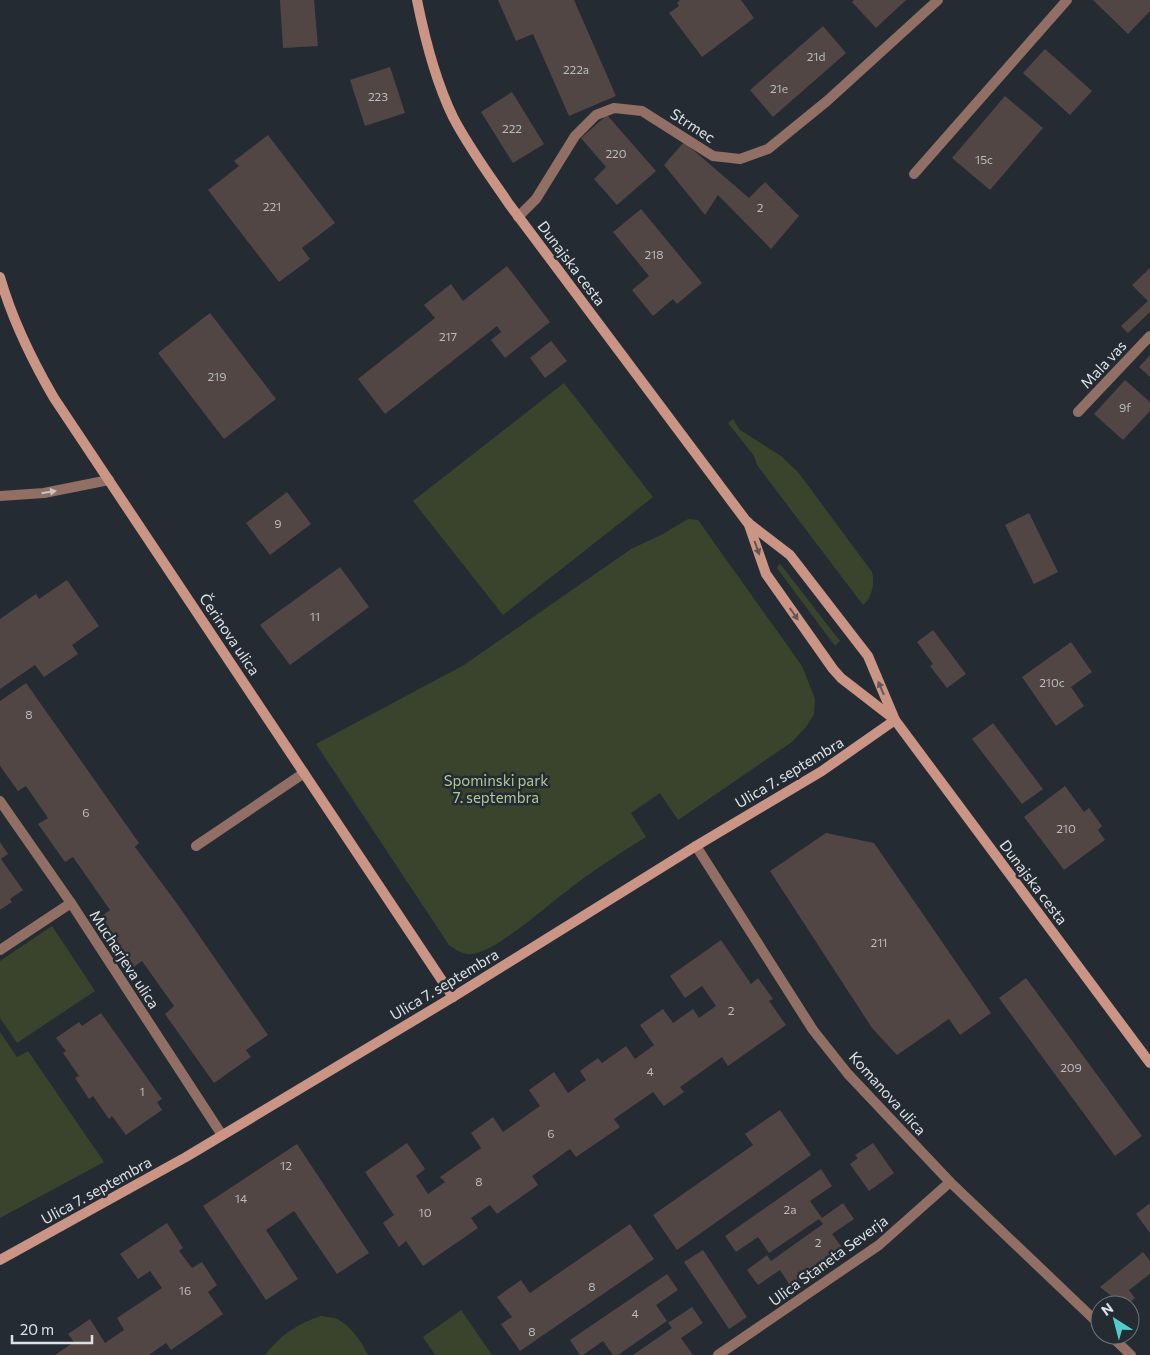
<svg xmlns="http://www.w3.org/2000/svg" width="1150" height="1355" font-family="Commissioner,sans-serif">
	<rect width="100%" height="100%" fill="#242b32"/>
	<g fill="#3a442c">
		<path d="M 564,383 L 653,497 L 503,615 L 413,501 Z"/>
		<path d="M 733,419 L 740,430 L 781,456 L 798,472 L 872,572 C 875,583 872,598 863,605 L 757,465 L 754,456 L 728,423 Z"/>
		<path d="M 688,519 L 698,520 L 802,666 L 815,699 L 814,714 L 806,727 L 792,742 L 678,820 L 660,793 L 631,813 L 646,837 C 617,855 589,873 563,894 C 543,909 496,951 473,954 C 463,955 456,950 449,945 L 316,744 L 464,665 L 631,549 L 663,534 Z"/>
		<path d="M 779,564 L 781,565 L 840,641 L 835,646 L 777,568 Z"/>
		<path d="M 52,926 L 95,991 L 17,1043 L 0,1018 L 0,961 Z"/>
		<path d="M 0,1032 L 17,1057 L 28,1051 L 104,1162 L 0,1218 Z"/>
		<path d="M 461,1310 L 492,1355 L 435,1355 L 423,1337 Z"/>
		<path d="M 321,1316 C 326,1317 332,1317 337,1319 C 351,1326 361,1341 368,1355 L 265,1355 C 279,1336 298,1323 321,1316 Z"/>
	</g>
	<g fill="#514644">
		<path d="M 280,0 L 314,0 L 318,46 L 283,48 Z"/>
		<path d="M 498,0 L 574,0 L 616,96 L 569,116 L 533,34 L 516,41 Z"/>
		<path d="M 680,0 L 741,0 L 754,18 L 702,57 L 669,13 L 679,6 L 677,3 Z"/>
		<path d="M 854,0 L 906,0 L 876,28 L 852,2 Z"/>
		<path d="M 1093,0 L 1150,0 L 1150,11 L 1128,34 Z"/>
		<path d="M 823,26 L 846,53 L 773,117 L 750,90 Z"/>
		<path d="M 1045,49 L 1092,91 L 1070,115 L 1023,73 Z"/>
		<path d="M 390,67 L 405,113 L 365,126 L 350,80 Z"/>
		<path d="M 512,92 L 544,144 L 513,163 L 481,112 Z"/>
		<path d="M 1005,96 L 1043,128 L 990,190 L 952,158 Z"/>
		<path d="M 607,115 L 656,171 L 617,205 L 594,179 L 606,167 L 581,138 Z"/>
		<path d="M 268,135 L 335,223 L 302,248 L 310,259 L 279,282 L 208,190 L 239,166 L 234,161 Z"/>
		<path d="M 684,142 L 749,198 L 765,182 L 799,216 L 771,249 L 718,195 L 705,215 L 664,165 Z"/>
		<path d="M 641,209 L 702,283 L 677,304 L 673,299 L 653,316 L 632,290 L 649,276 L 613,232 Z"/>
		<path d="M 507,266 L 550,322 L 505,358 L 491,340 L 501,332 L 497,326 L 385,414 L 358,379 L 435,318 L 424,305 L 451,284 L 463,301 Z"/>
		<path d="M 1150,268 L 1150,312 L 1128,333 L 1121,326 L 1148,301 L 1132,285 Z"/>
		<path d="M 210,313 L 276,399 L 224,439 L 158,353 Z"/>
		<path d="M 551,341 L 567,361 L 545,378 L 530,358 Z"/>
		<path d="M 1150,355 L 1150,377 L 1139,367 Z"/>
		<path d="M 1125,380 L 1150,402 L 1150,411 L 1123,440 L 1094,414 Z"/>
		<path d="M 287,492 L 311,524 L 270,555 L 246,523 Z"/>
		<path d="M 1029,513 L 1058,572 L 1034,584 L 1005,525 Z"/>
		<path d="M 340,567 L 369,607 L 290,665 L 260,625 Z"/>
		<path d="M 67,580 L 99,626 L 72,645 L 78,654 L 44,677 L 35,665 L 0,689 L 0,619 L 36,594 L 39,599 Z"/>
		<path d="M 933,630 L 966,674 L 947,688 L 930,666 L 933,664 L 917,642 Z"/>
		<path d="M 1071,642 L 1092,672 L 1071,687 L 1084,706 L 1056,726 L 1022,677 Z"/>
		<path d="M 26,683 L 139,843 L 135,847 L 178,905 L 268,1035 L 246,1050 L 251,1057 L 214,1083 L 165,1014 L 174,1006 L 142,961 L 134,967 L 99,918 L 110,910 L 73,857 L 65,862 L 38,824 L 48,818 L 26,786 L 18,791 L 0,766 L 0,701 Z"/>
		<path d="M 993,723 L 1043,789 L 1022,804 L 972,739 Z"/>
		<path d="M 1065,786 L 1084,812 L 1089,808 L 1102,826 L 1098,830 L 1105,840 L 1064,870 L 1024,817 Z"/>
		<path d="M 826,833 L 874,843 L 991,1013 L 960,1035 L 949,1019 L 897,1055 L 872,1028 L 770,871 Z"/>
		<path d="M 0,842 L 8,854 L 1,859 L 23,890 L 10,899 L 12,902 L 0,910 Z"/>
		<path d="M 721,940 L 751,984 L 758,978 L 773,999 L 769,1001 L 786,1025 L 728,1066 L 722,1057 L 680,1087 L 684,1092 L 664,1106 L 653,1092 L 614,1119 L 620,1127 L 576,1157 L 570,1149 L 532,1176 L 538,1185 L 497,1214 L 490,1205 L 471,1218 L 478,1228 L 423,1266 L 406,1241 L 399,1247 L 383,1223 L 394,1215 L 365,1172 L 407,1143 L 425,1169 L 416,1176 L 428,1194 L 445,1182 L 440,1177 L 481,1148 L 471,1133 L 493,1117 L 503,1132 L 540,1106 L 529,1090 L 554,1072 L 568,1093 L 586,1080 L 580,1071 L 598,1058 L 602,1063 L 626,1046 L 635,1059 L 654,1045 L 640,1025 L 663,1009 L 673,1023 L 693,1009 L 699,1018 L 716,1006 L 702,986 L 685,998 L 670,976 Z"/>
		<path d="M 1026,978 L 1142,1136 L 1115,1156 L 999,998 Z"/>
		<path d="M 101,1013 L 162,1099 L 157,1102 L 162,1110 L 126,1135 L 112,1116 L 109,1119 L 93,1096 L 89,1099 L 75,1078 L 79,1076 L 63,1053 L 66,1051 L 56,1038 L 79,1022 L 82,1026 Z"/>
		<path d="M 780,1110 L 811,1155 L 677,1250 L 653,1215 L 753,1145 L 745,1134 Z"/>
		<path d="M 873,1143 L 894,1173 L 869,1191 L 850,1164 L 858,1158 L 855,1155 Z"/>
		<path d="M 297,1144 L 369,1253 L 337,1274 L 294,1211 L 266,1230 L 298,1279 L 266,1300 L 203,1206 Z"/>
		<path d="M 821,1169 L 832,1186 L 810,1201 L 822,1218 L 843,1203 L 854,1219 L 832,1234 L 844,1250 L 791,1287 L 780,1270 L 758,1285 L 747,1270 L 767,1255 L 771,1261 L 823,1224 L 819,1219 L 769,1253 L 758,1237 L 736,1252 L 725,1236 Z"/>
		<path d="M 1150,1203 L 1150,1233 L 1136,1214 Z"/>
		<path d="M 167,1223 L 183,1248 L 179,1251 L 192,1268 L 202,1262 L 217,1285 L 208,1292 L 223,1314 L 171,1350 L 166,1343 L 149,1355 L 55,1355 L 74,1342 L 68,1334 L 90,1319 L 105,1343 L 124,1330 L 117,1318 L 162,1288 L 150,1271 L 138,1279 L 120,1254 Z"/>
		<path d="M 630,1224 L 654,1259 L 520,1351 L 501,1324 L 512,1317 L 497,1297 L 521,1280 L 530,1293 Z"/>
		<path d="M 703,1250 L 747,1317 L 729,1329 L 684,1262 Z"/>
		<path d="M 1143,1252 L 1150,1261 L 1150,1274 L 1129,1290 L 1135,1298 L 1126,1305 L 1117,1305 L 1110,1295 L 1100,1287 Z"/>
		<path d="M 667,1274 L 678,1290 L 656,1305 L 667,1321 L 618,1355 L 613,1355 L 603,1341 L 583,1355 L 580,1355 L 570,1340 Z"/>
		<path d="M 692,1307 L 703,1323 L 681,1338 L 693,1355 L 633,1355 L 672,1328 L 668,1323 Z"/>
	</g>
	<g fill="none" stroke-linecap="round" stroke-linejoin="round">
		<g stroke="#916f65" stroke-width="10">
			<path d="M 914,174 L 1067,0"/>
			<path d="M 518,217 L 536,199 L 575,136 L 596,115 L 614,108 L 642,111 L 713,156 L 740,159 L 768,149 L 827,101 L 938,0"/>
			<path d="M 196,846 L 304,773"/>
			<path d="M 0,950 L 71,903"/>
		</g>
		<g stroke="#916f65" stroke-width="10">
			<path d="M 1078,412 L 1150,336"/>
			<path d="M 0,496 L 44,493 L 109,480"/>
			<path d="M 0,801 L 71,903 L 222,1135"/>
			<path d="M 696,846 L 813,1030 L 848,1074 L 950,1182 L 1100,1325"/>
			<path d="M 1110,1335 L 1131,1355"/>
			<path d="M 718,1355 L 879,1245 L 950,1182"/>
		</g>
		<g stroke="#cb9585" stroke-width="10">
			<path d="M 417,0 C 425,40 435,80 453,117 C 469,148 490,176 509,204 L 747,522 L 790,555 L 868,656 L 895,720 L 1150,1063"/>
			<path d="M 0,277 C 12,319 32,360 54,398 L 453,997"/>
			<path d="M 748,522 L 766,574 L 833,669 L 841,678 L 894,719"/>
			<path d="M 0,1260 L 186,1157 L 453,997 L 696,846 L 822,771 L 895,720"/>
		</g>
	</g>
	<defs><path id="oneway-solid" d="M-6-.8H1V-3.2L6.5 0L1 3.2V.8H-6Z" transform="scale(1.25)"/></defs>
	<use fill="#c9c4c5" href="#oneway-solid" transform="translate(49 492) rotate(-9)"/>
	<g fill="#675553">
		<use href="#oneway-solid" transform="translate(757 548) rotate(70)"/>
		<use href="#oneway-solid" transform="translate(794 614) rotate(55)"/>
		<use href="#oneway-solid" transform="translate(881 688) rotate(-113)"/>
	</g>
	<g text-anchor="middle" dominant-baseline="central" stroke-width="5" stroke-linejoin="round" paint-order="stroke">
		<g font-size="12" fill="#b9babd">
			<text x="816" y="56">21d</text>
			<text x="576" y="69">222a</text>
			<text x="779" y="88">21e</text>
			<text x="378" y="96">223</text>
			<text x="512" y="128">222</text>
			<text x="616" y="153">220</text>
			<text x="984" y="159">15c</text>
			<text x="272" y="206">221</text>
			<text x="760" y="207">2</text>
			<text x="654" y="254">218</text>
			<text x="448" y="336">217</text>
			<text x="217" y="376">219</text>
			<text x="1125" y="407">9f</text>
			<text x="278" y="523">9</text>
			<text x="315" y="616">11</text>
			<text x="1052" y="682">210c</text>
			<text x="29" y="714">8</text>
			<text x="86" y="812">6</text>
			<text x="1066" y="828">210</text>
			<text x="879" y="942">211</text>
			<text x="731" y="1010">2</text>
			<text x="1071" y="1067">209</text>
			<text x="650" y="1071">4</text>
			<text x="142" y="1091">1</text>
			<text x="551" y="1133">6</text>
			<text x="286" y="1165">12</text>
			<text x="479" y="1181">8</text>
			<text x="241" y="1198">14</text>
			<text x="790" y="1209">2a</text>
			<text x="425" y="1212">10</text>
			<text x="818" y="1242">2</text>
			<text x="592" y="1286">8</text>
			<text x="185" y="1290">16</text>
			<text x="635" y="1313">4</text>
			<text x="532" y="1331">8</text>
		</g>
		<g font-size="15" fill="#dce1e5" stroke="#242b32">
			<text transform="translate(693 125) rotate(33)">Strmec</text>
			<text transform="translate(572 263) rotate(53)">Dunajska cesta</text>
			<text transform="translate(1103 364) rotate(-47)">Mala vas</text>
			<text transform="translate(230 634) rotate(56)">Čerinova ulica</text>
			<text transform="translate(789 772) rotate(-31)">Ulica 7. septembra</text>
			<text transform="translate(1034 882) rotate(53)">Dunajska cesta</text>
			<text transform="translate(125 959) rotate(57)">Mucherjeva ulica</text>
			<text transform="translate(444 984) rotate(-31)">Ulica 7. septembra</text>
			<text transform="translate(888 1093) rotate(48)">Komanova ulica</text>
			<text transform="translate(96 1190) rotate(-29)">Ulica 7. septembra</text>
			<text transform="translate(828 1260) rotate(-36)">Ulica Staneta Severja</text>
		</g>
		<g font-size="15" fill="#b1c795" stroke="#242b32">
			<text x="496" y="780">Spominski park<tspan x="496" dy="17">7. septembra</tspan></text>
		</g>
	</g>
	<g transform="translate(1115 1320) rotate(324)"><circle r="24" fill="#242b32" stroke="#6e747a"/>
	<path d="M0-4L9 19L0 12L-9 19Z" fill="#53cdcb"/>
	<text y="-8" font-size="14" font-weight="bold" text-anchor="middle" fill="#dce1e5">N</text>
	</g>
	<path d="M12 1335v8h80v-8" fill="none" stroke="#dce1e5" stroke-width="2.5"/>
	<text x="20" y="1335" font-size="15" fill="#dce1e5" stroke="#242b32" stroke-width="4" paint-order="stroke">20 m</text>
</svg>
